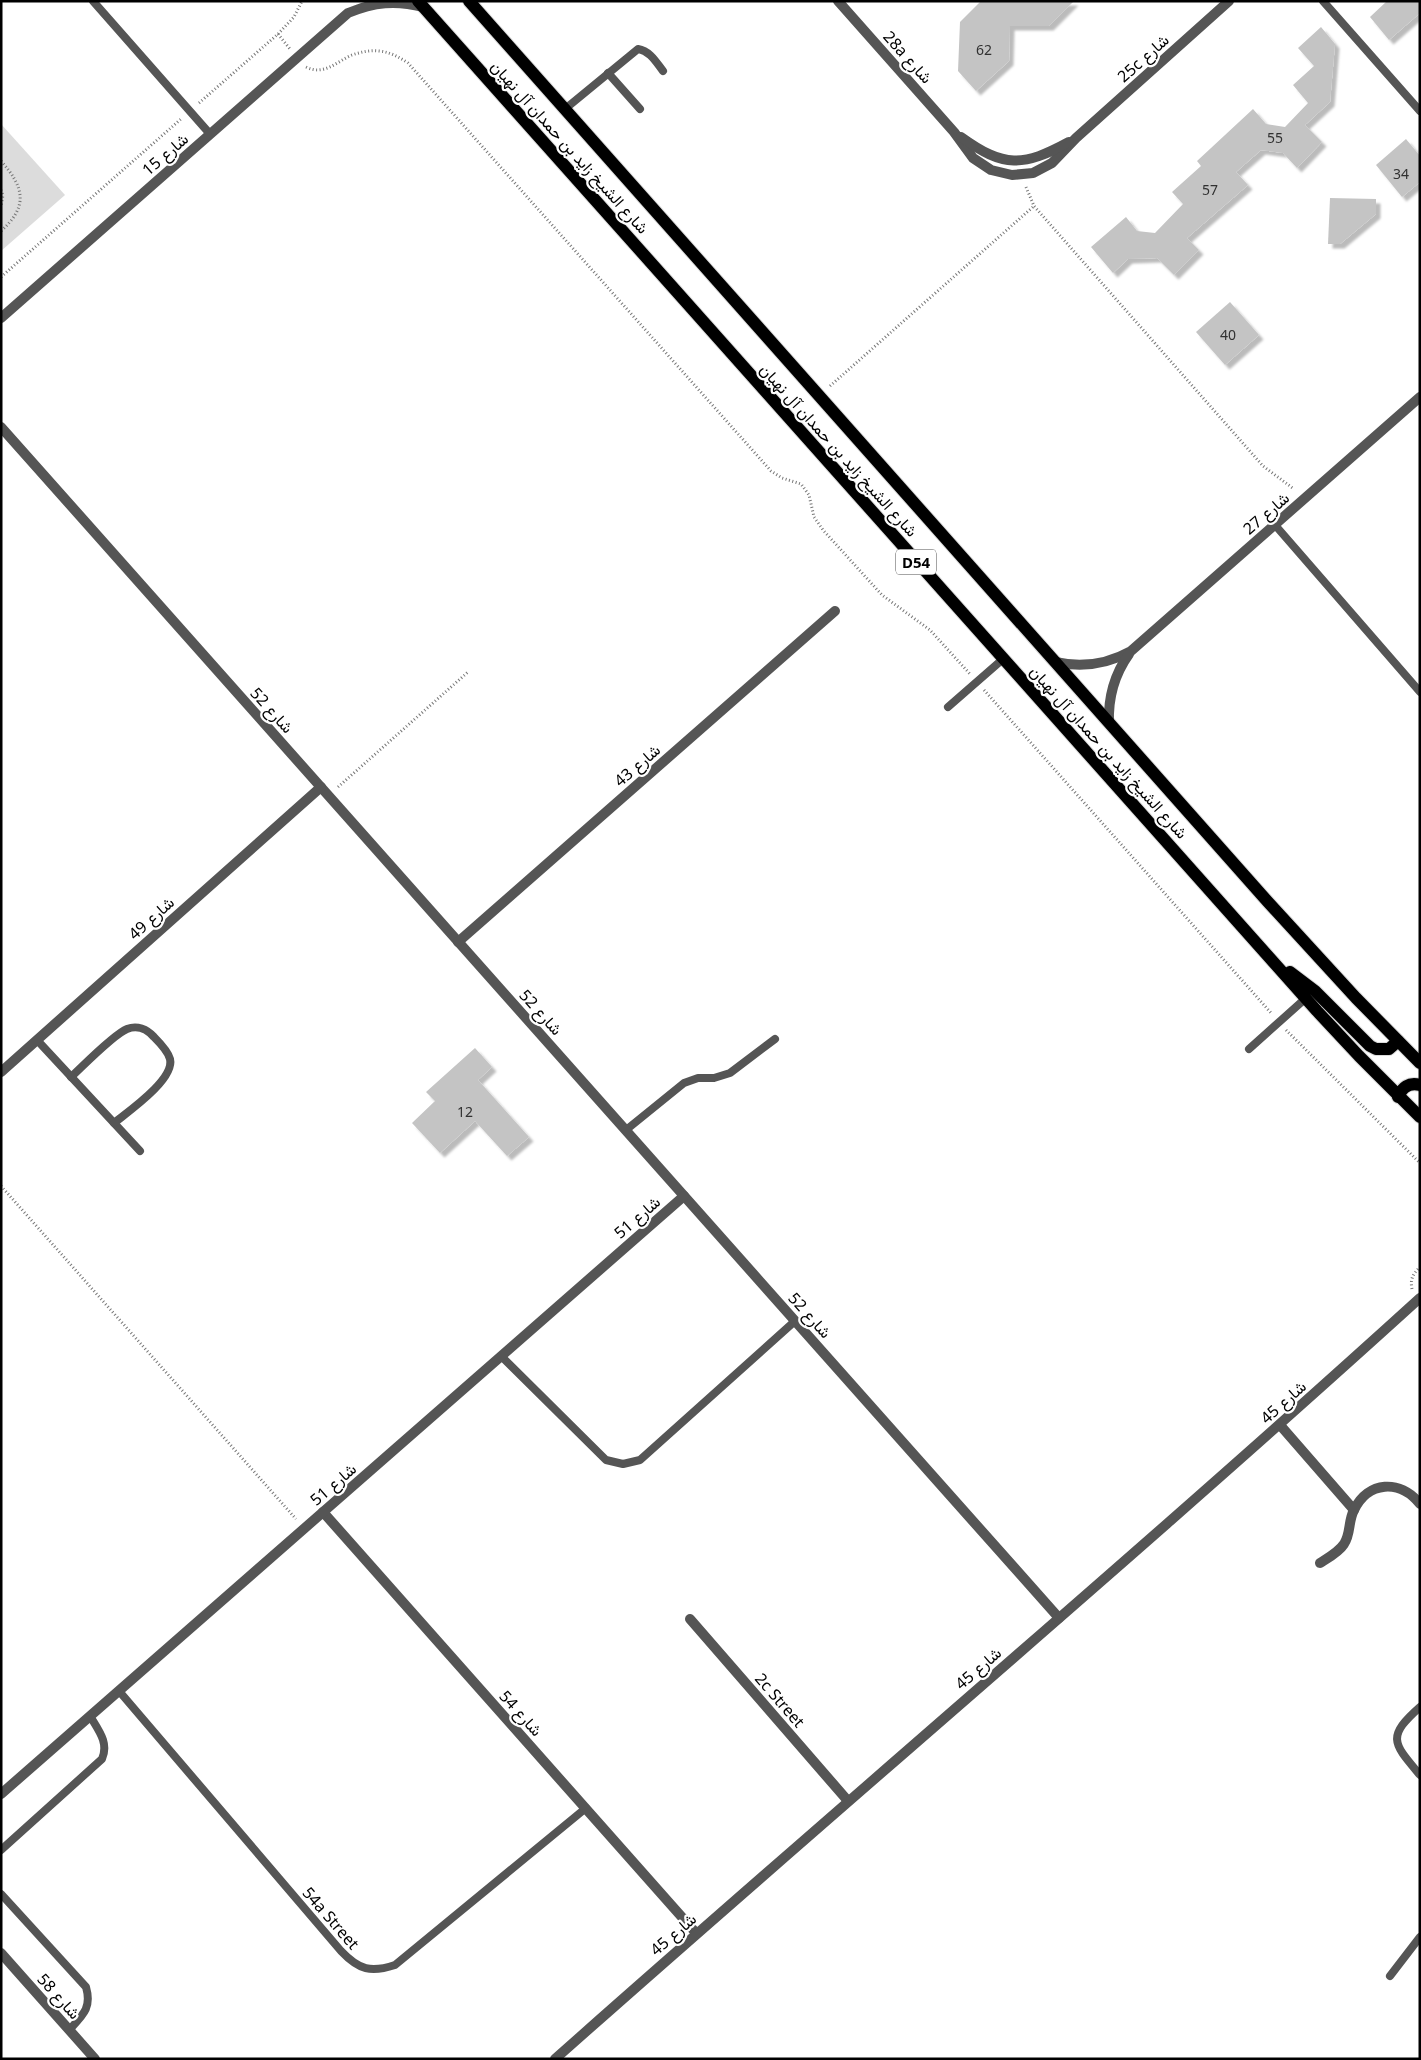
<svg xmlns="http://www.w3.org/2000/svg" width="1421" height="2060" font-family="'Noto Sans',Vazirmatn,sans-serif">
	<defs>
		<filter id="shadow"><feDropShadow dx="4.5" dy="4.5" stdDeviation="1" flood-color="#0004"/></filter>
	</defs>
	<rect width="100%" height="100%" fill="#fff"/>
	<path fill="#dcdcdc" d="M 1,124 L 65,195 L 1,251 Z"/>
	<g fill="#c4c4c4" filter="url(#shadow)">
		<path d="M 981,1 L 1074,1 L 1049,26 L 1010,26 L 1009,61 L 976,91 L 958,71 L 960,22 Z"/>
		<path d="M 1387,1 L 1420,1 L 1420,13 L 1389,40 L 1370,17 Z"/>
		<path d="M 1321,27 L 1335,44 L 1330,102 L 1305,125 L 1322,142 L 1297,168 L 1283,153 L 1261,150 L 1236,172 L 1248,185 L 1187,238 L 1199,250 L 1174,275 L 1157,258 L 1128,259 L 1113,273 L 1091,247 L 1126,217 L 1137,231 L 1155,233 L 1183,204 L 1172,192 L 1201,166 L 1197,161 L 1253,109 L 1266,124 L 1285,127 L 1308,103 L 1293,85 L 1314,66 L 1298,48 Z"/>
		<path d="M 1406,139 L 1420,156 L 1420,182 L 1402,197 L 1376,165 Z"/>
		<path d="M 1330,198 L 1376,199 L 1376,214 L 1340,244 L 1328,244 Z"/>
		<path d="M 1230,302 L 1259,335 L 1225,365 L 1196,332 Z"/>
		<path d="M 475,1048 L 492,1067 L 478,1080 L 529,1137 L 507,1156 L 475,1121 L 440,1153 L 412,1123 L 435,1101 L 426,1092 Z"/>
	</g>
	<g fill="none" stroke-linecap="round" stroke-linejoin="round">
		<g stroke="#dbdbdb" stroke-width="14">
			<g id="primary">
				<path d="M 418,1 L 1317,1011 L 1359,1056 L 1420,1117"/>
				<path d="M 469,1 L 1268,902 L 1356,998 L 1420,1063"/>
				<path d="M 1290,972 L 1315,991 L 1370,1046 L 1376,1049 L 1389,1049 L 1398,1041"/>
				<path d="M 1398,1097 C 1402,1087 1409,1082 1420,1085"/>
			</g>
		</g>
		<g stroke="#777" stroke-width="3" stroke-dasharray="1 2.5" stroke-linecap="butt">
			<path d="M 278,34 L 290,49"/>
			<path d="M 306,67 C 324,76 336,62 352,55 C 361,52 370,50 379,51 C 390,52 399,57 408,63 L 771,471 L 782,478 L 801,484 L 809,495 L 814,517 L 823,530 L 882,595 L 930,630 L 970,674"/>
			<path d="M 199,103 L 278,34 L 294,17 L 302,1"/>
			<path d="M 1,161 C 24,187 29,206 1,231"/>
			<path d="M 1026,187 L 1034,206 L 1263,466 L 1294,489"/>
			<path d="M 1,190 L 3,195 L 1,207"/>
			<path d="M 1,277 L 181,119"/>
			<path d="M 830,386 L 1034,206"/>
			<path d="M 984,690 L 1272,1014"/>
			<path d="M 338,787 L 468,672"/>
			<path d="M 1286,1030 L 1420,1163"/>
			<path d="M 1,1186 L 296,1519"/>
			<path d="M 1412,1289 C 1410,1279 1413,1274 1420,1267"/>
		</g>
		<g stroke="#555" stroke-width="8">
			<path d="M 93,1 L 210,134"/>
			<path d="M 1323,1 L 1420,111"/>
			<path d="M 608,73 L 640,109"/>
			<path d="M 565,109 L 638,49 C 650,51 656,62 663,71"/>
			<path d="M 1275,525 L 1420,692"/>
			<path d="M 948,707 L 1003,659"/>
			<path d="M 37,1040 L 140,1151"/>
			<path d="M 1249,1049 L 1306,998"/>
			<path d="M 71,1077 C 83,1066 114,1034 127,1029 C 137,1025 147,1029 154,1037 C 160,1043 168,1051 170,1059 C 175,1079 129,1111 114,1123"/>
			<path d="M 626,1130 L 684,1083 L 698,1078 L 714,1078 L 730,1073 L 775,1039"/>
			<path d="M 501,1356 L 606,1460 L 623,1464 L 640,1460 L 795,1321"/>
			<path d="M 119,1691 L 341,1951 C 359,1970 371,1973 395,1965 L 586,1808"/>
			<path d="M 1420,1707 C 1386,1737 1393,1743 1420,1775"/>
			<path d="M 1,1850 L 102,1759 C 109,1743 99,1731 90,1716"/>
			<path d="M 1,1894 L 86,1987 C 92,2008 83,2015 69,2030"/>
			<path d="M 1390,1976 L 1420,1937"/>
		</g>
		<g stroke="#555" stroke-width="10">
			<path d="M 838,1 L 954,132 L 973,158 L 991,170 L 1012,175 L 1033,173 L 1052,163 L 1076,138 L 1229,1"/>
			<path d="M 961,137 C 1004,168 1023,167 1069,142"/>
			<path d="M 1,318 L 348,13 C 374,2 396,0 423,7"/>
			<path d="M 1,427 L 1059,1618"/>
			<path d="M 1055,662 C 1082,668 1106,665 1131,651 L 1420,397"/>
			<path d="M 1109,723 C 1108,697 1114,675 1129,654"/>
			<path d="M 458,942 L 835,611"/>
			<path d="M 1,1072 L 321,787"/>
			<path d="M 1280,1425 L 1354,1510"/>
			<path d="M 323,1512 L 696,1933"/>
			<path d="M 1320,1563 C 1328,1558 1339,1552 1344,1544 C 1351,1534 1348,1521 1354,1510 C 1368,1481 1400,1479 1420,1504"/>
			<path d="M 690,1619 L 848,1801"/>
			<path d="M 1,1794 L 684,1196"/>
			<path d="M 1,1953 L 95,2059"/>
			<path d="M 555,2059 C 842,1804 1136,1556 1420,1298"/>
		</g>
		<use href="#primary" stroke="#000" stroke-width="12"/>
	</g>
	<g text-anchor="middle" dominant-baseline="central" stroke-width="4.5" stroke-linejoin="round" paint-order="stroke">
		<g font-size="14" fill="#313131">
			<text x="984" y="49">62</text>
			<text x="1275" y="137">55</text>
			<text x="1401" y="173">34</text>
			<text x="1210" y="189">57</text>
			<text x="1228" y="334">40</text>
			<text x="465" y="1111">12</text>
		</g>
		<rect fill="#fff" stroke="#4c4c4c" stroke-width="1" x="896" y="549.5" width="40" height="25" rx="4"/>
		<g font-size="15" font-weight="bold" fill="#000">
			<text x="916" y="562">D54</text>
		</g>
		<g font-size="16" fill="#000" stroke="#fff">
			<text transform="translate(908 57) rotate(48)">28a شارع</text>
			<text transform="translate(1143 58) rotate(-42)">25c شارع</text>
			<text transform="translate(570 147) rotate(48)">شارع الشيخ زايد بن حمدان آل نهيان</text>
			<text transform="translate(165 154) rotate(-41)">شارع 15</text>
			<text transform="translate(839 450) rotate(48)">شارع الشيخ زايد بن حمدان آل نهيان</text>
			<text transform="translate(1266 513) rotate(-41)">شارع 27</text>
			<text transform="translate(272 710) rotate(48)">شارع 52</text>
			<text transform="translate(1109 752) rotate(48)">شارع الشيخ زايد بن حمدان آل نهيان</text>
			<text transform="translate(637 765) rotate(-41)">شارع 43</text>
			<text transform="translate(151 918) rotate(-42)">شارع 49</text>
			<text transform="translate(541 1012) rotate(48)">شارع 52</text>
			<text transform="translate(637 1217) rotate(-41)">شارع 51</text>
			<text transform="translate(810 1315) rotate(48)">شارع 52</text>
			<text transform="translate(1283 1402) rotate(-42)">شارع 45</text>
			<text transform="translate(333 1484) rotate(-41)">شارع 51</text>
			<text transform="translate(978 1668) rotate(-41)">شارع 45</text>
			<text transform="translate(780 1700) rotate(49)">2c Street</text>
			<text transform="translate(521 1713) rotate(48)">شارع 54</text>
			<text transform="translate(331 1918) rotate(49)">54a Street</text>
			<text transform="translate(673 1934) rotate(-41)">شارع 45</text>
			<text transform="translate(59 1996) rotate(48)">شارع 58</text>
		</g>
	</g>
	<rect width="1421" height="2060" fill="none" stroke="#000000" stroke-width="5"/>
</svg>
